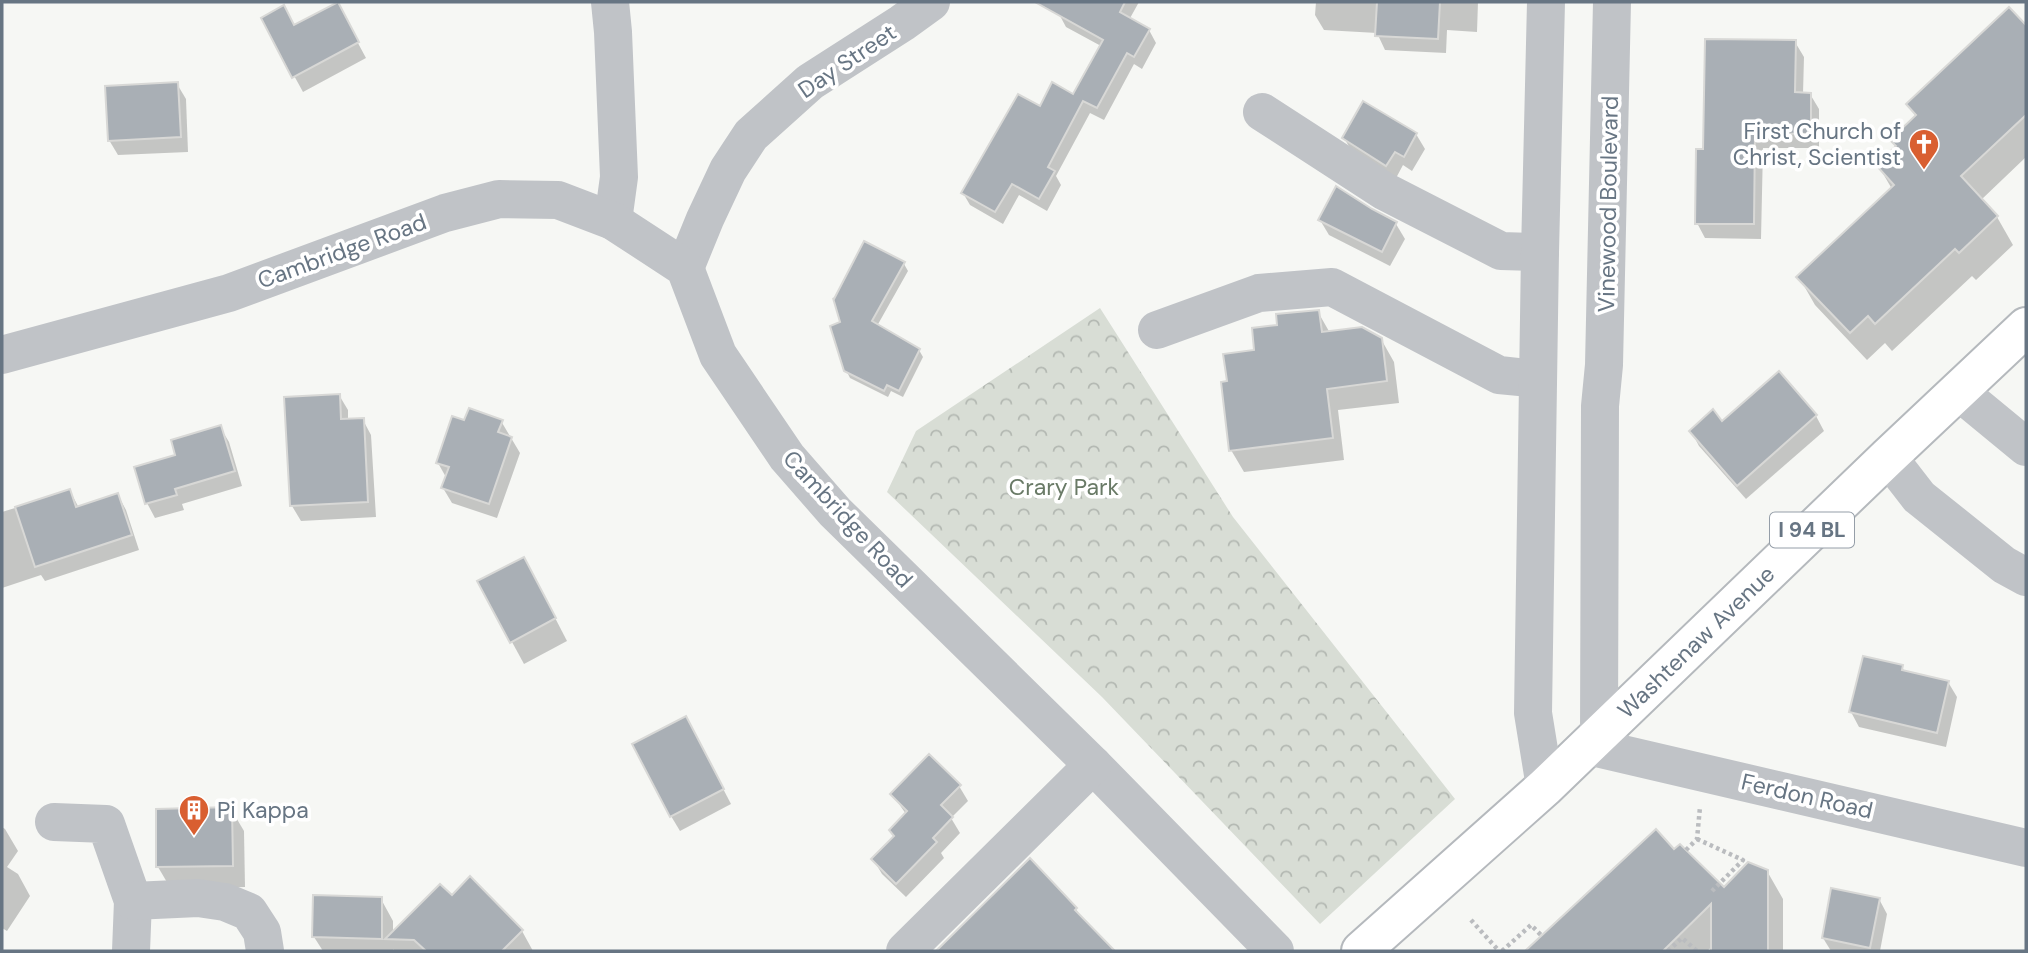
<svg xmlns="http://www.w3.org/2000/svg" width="2028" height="953" font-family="'DM Sans',sans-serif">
	<defs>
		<pattern id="forest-crowns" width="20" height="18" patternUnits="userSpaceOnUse" patternTransform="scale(1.75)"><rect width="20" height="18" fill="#d8ddd5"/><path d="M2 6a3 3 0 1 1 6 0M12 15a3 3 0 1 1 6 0" fill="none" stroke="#b3b8b2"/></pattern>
	</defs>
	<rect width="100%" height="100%" fill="#f6f7f4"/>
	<path fill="url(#forest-crowns)" d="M 1100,308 L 1233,517 L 1455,799 L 1320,924 L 1102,697 L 887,492 L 916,431 Z"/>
	<g fill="#0003">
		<path d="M 1065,2 L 1139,2 L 1129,20 L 1149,30 L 1156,43 L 1142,69 L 1134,64 L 1104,120 L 1090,113 L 1056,176 L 1061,185 L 1047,211 L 1019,195 L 1003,224 L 970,205 L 963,193 L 1040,109 L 1074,96 L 1101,46 L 1066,27 L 1059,14 Z"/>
		<path d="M 1316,2 L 1478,2 L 1477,32 L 1447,30 L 1446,53 L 1385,50 L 1377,33 L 1324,30 L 1315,15 Z"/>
		<path d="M 2009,9 L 2026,28 L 2026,157 L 1981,200 L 1997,217 L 2013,245 L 1976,280 L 1972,276 L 1892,351 L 1885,343 L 1867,360 L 1815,305 L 1799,277 L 1892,189 L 1878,165 L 1896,148 L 1892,140 L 1916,117 L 1908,104 Z"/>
		<path d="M 263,19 L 294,27 L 345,19 L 366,58 L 303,92 Z"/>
		<path d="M 1795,42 L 1804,57 L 1803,94 L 1810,94 L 1819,109 L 1819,148 L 1763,148 L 1761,239 L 1705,238 L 1697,223 L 1705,151 Z"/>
		<path d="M 177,84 L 186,99 L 188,152 L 118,155 L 109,140 Z"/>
		<path d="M 1416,134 L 1425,149 L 1412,171 L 1403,165 L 1395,180 L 1353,153 L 1344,138 Z"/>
		<path d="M 1320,220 L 1396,224 L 1405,239 L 1390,266 L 1329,235 Z"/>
		<path d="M 904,264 L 908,271 L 877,326 L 919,350 L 923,357 L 903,397 L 891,391 L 888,397 L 850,378 L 846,370 L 843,323 Z"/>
		<path d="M 1318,312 L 1330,333 L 1381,339 L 1394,362 L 1399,403 L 1338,410 L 1344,460 L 1244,472 L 1231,450 L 1229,383 L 1279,327 Z"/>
		<path d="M 339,395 L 348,410 L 348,420 L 363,420 L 371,435 L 376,517 L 301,521 L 292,506 Z"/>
		<path d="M 1816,416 L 1824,431 L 1746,499 L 1699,446 L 1691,431 Z"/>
		<path d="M 501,421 L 520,453 L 497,518 L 452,503 L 443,488 L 447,479 L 438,463 L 465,422 Z"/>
		<path d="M 220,427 L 229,442 L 242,486 L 182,504 L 184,510 L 155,518 L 147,503 L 177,456 Z"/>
		<path d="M 70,491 L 79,508 L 118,495 L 126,510 L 139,550 L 45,581 L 41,575 L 2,588 L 2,512 Z"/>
		<path d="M 536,581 L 567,641 L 524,664 L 512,642 Z"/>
		<path d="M 1902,667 L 1905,672 L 1948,682 L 1957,697 L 1946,747 L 1859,727 L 1851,712 Z"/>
		<path d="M 694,733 L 731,804 L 680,831 L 671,816 Z"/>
		<path d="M 959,786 L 968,801 L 951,818 L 960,833 L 941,853 L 944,858 L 906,897 L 882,874 L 873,859 L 895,838 L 906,814 L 892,794 Z"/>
		<path d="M 231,809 L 244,831 L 245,887 L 171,889 L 158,867 Z"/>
		<path d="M 2,827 L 5,829 L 18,851 L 7,867 L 18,874 L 30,896 L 7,931 L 2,928 Z"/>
		<path d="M 1655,832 L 1674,851 L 1724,889 L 1767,871 L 1783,899 L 1783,951 L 1713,951 L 1713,946 L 1707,951 L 1528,951 Z"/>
		<path d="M 1030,861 L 1076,909 L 1082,919 L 1112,951 L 938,951 Z"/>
		<path d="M 452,898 L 522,931 L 533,951 L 394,951 L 393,949 L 393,951 L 323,951 L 314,937 L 381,899 L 393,921 L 393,933 Z"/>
		<path d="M 1879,899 L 1887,914 L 1880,951 L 1831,951 L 1823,938 Z"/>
	</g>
	<g fill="#a9afb5" stroke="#d8d8d6" stroke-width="2">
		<path d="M 338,2 L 359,42 L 292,78 L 261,18 L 284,5 L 294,25 Z"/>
		<path d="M 1035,2 L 1125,2 L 1120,12 L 1150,29 L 1134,57 L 1127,53 L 1097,108 L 1083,101 L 1048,167 L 1055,171 L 1039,199 L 1012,184 L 995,212 L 961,193 L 1018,94 L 1040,106 L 1052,82 L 1073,94 L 1103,40 Z"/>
		<path d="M 1377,2 L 1440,2 L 1438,39 L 1375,36 Z"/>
		<path d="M 2009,7 L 2026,25 L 2026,115 L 1961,176 L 1998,216 L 1959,253 L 1955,249 L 1875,324 L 1868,316 L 1850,333 L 1796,277 L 1894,185 L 1876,165 L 1896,146 L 1890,140 L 1916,115 L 1906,104 Z"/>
		<path d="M 1705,39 L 1796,40 L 1795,92 L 1811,93 L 1811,134 L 1755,133 L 1754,224 L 1695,224 L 1696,149 L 1703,149 Z"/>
		<path d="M 178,82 L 181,137 L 108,141 L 105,86 Z"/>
		<path d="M 1363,101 L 1417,133 L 1404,157 L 1395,152 L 1386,166 L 1342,138 Z"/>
		<path d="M 1336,186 L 1372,209 L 1397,222 L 1382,252 L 1318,220 Z"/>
		<path d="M 864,241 L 905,262 L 872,321 L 920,349 L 899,391 L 887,385 L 884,391 L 844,371 L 830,326 L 840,322 L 833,298 L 834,299 Z"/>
		<path d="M 1319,310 L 1322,332 L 1362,327 L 1382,338 L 1387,381 L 1327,389 L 1333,438 L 1229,451 L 1221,382 L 1227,381 L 1223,354 L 1254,350 L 1252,328 L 1277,325 L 1276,314 Z"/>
		<path d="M 1779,371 L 1817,415 L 1737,486 L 1689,431 L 1713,409 L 1722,421 Z"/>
		<path d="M 340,394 L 341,419 L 364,418 L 368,502 L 290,506 L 284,397 Z"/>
		<path d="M 469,408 L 503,420 L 498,432 L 512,437 L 489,504 L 441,488 L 449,467 L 436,463 L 452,416 L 464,420 Z"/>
		<path d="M 221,425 L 235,471 L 175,489 L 177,495 L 145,504 L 134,467 L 175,455 L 171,440 Z"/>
		<path d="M 70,489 L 76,507 L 118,493 L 132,535 L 35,567 L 15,507 Z"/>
		<path d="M 524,557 L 556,618 L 510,643 L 477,581 Z"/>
		<path d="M 1863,656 L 1903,665 L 1902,670 L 1949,681 L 1937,733 L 1849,712 Z"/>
		<path d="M 686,716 L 724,789 L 670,817 L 632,744 Z"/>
		<path d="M 929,754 L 961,785 L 941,805 L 953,817 L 933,838 L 937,842 L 896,884 L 871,859 L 894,836 L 889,830 L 907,811 L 890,794 Z"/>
		<path d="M 232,807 L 233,866 L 156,867 L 156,809 Z"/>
		<path d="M 1656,829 L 1674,849 L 1680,844 L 1724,887 L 1748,862 L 1768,870 L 1768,951 L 1711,951 L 1711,904 L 1663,951 L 1525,951 Z"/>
		<path d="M 1030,858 L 1077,908 L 1075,910 L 1115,951 L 936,951 Z"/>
		<path d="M 470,876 L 523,930 L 502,951 L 426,951 L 414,940 L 385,939 L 440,884 L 452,895 Z"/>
		<path d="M 1831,888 L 1880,898 L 1870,948 L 1822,938 Z"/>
		<path d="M 313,895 L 382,897 L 382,939 L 312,937 Z"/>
	</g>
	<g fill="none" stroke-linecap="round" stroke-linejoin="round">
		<g stroke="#b5b9bd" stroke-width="42">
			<path id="major" d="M 1361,951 L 1545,787 L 1888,457 L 2026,327"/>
		</g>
		<g stroke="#babcbf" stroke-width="4.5" stroke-dasharray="3.5 3.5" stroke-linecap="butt">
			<path d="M 1697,839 L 1743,860 L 1712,891"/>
			<path d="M 1686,850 L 1697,839 L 1700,807"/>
			<path d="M 1471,920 L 1499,951"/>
			<path d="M 1502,951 L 1531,925 L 1542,936"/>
			<path d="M 1668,951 L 1682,938 L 1697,951"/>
		</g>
		<g stroke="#c0c3c7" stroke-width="38">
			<path d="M 610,2 L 613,32 L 619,177 L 613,221"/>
			<path d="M 1262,112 L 1384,191 L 1501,251 L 1540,252"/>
			<path d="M 685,268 L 705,219 L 728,170 L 751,135 L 810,82 L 902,23 L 931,2"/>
			<path d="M 1157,330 L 1259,293 L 1332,287 L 1499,375 L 1538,379"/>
			<path d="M 2,355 L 229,293 L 445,213 L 499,199 L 558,200 L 613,221 L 685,268 L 718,355 L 787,457 L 835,512 L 1093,765 L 1275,951"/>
			<path d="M 1958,391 L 2026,447"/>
			<path d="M 1888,457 L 1919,497 L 2004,565 L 2026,577"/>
			<path d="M 1599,736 L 1600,406 L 1604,365 L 1612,2"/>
			<path d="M 1588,746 L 2026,848"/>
			<path d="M 1545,787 L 1533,713 L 1540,252 L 1546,2"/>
			<path d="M 54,822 L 106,824 L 133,901 L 131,951"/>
			<path d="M 133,901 L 198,898 L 225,902 L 249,912 L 262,932 L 265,951"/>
			<path d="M 905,951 L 1093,765"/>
		</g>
		<use href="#major" stroke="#fff" stroke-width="38"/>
	</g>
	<defs>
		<g id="church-pin" transform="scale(1.575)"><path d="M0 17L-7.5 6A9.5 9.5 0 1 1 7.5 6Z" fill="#d95f31" stroke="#fff"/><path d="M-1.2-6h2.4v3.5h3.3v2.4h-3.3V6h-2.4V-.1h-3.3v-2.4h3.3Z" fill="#fff"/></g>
		<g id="building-pin" transform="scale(1.575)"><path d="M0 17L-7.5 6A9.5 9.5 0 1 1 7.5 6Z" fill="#d95f31" stroke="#fff"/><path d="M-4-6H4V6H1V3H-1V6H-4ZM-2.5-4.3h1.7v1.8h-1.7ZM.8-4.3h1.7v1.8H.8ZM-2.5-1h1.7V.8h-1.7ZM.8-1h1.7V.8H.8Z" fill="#fff"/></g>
	</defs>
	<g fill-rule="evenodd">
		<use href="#church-pin" x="1924" y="144"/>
		<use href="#building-pin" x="194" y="810"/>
	</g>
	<g text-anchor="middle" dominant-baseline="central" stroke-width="7" stroke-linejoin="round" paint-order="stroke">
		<rect fill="#fff" stroke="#959ea8" stroke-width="2" x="1770" y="512.5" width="84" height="35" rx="5"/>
		<g font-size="21" font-weight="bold" fill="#677583">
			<text x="1812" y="530">I 94 BL</text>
		</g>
		<g font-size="23" fill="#677583" stroke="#fff">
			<text transform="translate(847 61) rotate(-34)">Day Street</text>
			<text transform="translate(1608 204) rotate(-89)">Vinewood Boulevard</text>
			<text transform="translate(342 251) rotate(-20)">Cambridge Road</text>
			<text transform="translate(848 519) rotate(47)">Cambridge Road</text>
			<text transform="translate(1696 642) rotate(-44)">Washtenaw Avenue</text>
			<text transform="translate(1807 796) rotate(13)">Ferdon Road</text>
		</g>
		<g font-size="23" fill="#677583" stroke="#fff" text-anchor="end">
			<text x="1901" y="131">First Church of<tspan x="1901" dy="26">Christ, Scientist</tspan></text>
			<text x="217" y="810" text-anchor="start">Pi Kappa</text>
		</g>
		<g font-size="23" fill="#697a66" stroke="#fff">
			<text x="1064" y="487">Crary Park</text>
		</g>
	</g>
	<rect width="2028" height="953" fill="none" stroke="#677583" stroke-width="7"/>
</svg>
